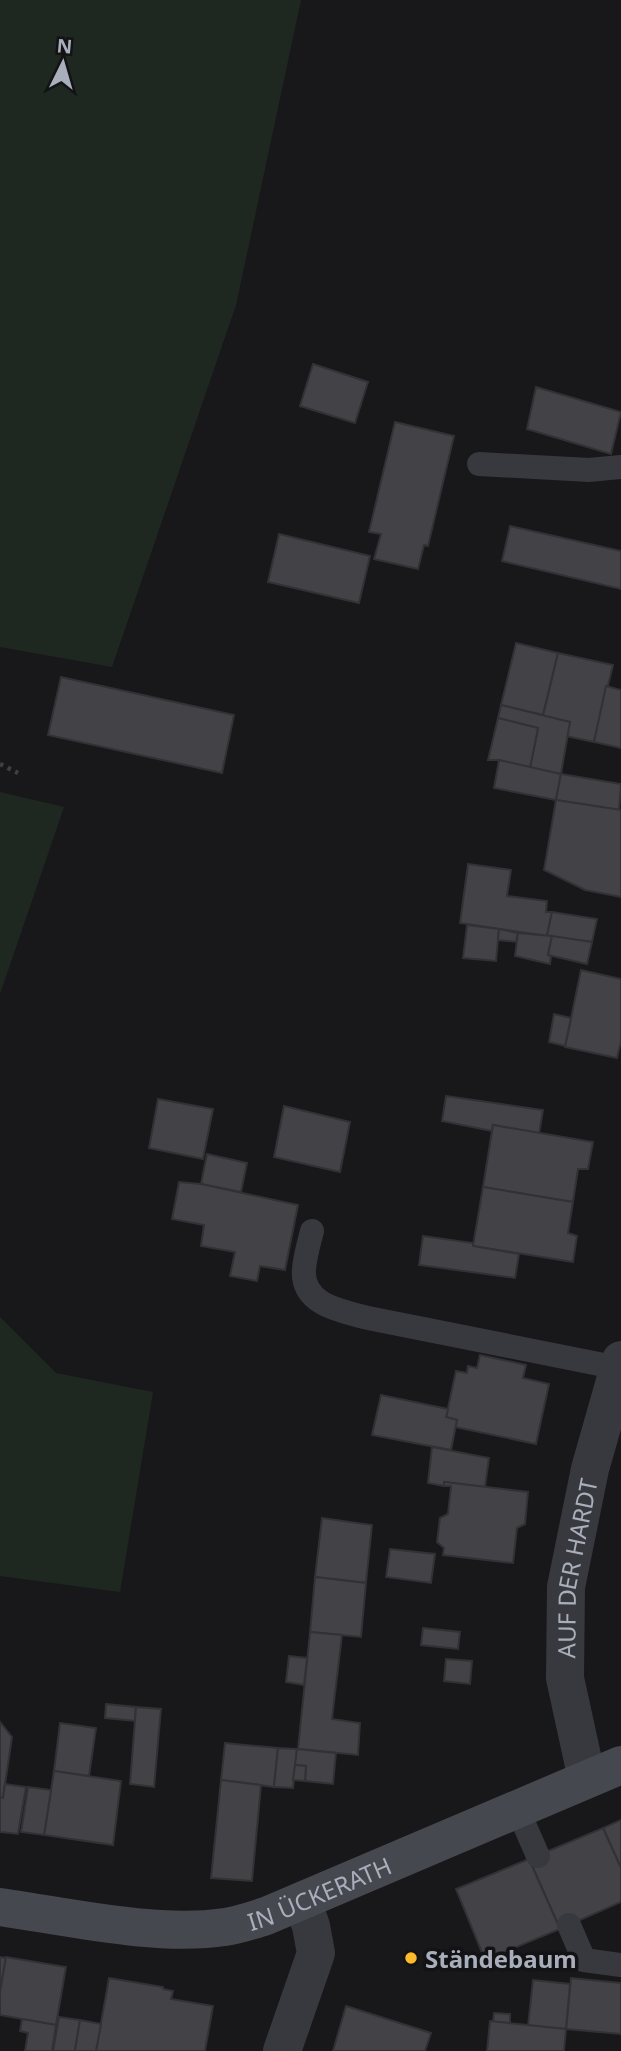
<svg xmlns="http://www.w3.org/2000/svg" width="621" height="2051" font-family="'Noto Sans',sans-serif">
	<rect width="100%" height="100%" fill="#18181a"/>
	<g fill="#1f2820">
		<path d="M 0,0 L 301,0 L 236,305 L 112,667 L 0,647 Z"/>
		<path d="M 0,792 L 64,807 L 0,994 Z"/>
		<path d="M 0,1317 L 56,1373 L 153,1392 L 120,1592 L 0,1576 Z"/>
	</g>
	<g fill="#424247" stroke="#313136" stroke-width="2">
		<path d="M 313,364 L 368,382 L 355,423 L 300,406 Z"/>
		<path d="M 536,387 L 621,412 L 611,454 L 527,429 Z"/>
		<path d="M 395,422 L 454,436 L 428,546 L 424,545 L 418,569 L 374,559 L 381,534 L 369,532 Z"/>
		<path d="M 510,526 L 621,551 L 621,589 L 502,561 Z"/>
		<path d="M 279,534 L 370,556 L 359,603 L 268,582 Z"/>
		<path d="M 516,643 L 558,653 L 543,715 L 501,705 Z"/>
		<path d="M 558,653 L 613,665 L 594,742 L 566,736 L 570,722 L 543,716 Z"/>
		<path d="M 61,677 L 234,715 L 222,773 L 48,735 Z"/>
		<path d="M 606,686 L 621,690 L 621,748 L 594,742 Z"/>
		<path d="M 501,705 L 570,722 L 561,774 L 530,768 L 538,728 L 498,718 Z"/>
		<path d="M 498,718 L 538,728 L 530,768 L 499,760 L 488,760 Z"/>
		<path d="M 499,760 L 561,774 L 556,800 L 494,788 Z"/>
		<path d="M 561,774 L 621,784 L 619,810 L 556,800 Z"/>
		<path d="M 556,800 L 621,810 L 621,897 L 585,890 L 544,870 Z"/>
		<path d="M 468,864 L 511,870 L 507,896 L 547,901 L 546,912 L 552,912 L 547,936 L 460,923 Z"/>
		<path d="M 552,912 L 597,919 L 592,942 L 547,936 Z"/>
		<path d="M 467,925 L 499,929 L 496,961 L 463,958 Z"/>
		<path d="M 499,929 L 518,933 L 516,942 L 498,940 Z"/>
		<path d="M 518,933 L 552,936 L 548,955 L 551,956 L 550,964 L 515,956 Z"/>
		<path d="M 552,936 L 592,942 L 587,964 L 548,955 Z"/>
		<path d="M 581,970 L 621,979 L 621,1041 L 617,1058 L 565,1047 Z"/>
		<path d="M 554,1014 L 571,1018 L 565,1046 L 549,1042 Z"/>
		<path d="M 446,1096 L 543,1110 L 539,1134 L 493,1125 L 492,1131 L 442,1121 Z"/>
		<path d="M 158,1099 L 213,1109 L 203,1159 L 149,1148 Z"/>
		<path d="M 284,1106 L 350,1122 L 340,1172 L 274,1157 Z"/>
		<path d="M 493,1125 L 593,1142 L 588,1169 L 578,1169 L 573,1202 L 483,1187 Z"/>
		<path d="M 207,1154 L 247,1163 L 241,1192 L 201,1184 Z"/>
		<path d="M 179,1182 L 201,1184 L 298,1205 L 285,1270 L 260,1266 L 257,1281 L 230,1276 L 235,1252 L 201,1246 L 204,1225 L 172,1219 Z"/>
		<path d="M 483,1187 L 573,1202 L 568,1233 L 577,1236 L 573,1262 L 473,1246 Z"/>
		<path d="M 423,1236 L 473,1243 L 473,1246 L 519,1254 L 515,1278 L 419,1265 Z"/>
		<path d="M 480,1355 L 526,1365 L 523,1378 L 549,1384 L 536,1444 L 455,1427 L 457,1420 L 446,1417 L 456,1371 L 467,1373 L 468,1366 L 477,1368 Z"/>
		<path d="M 381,1395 L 448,1409 L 446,1417 L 457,1420 L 451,1450 L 372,1435 Z"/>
		<path d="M 432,1447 L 489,1458 L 485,1487 L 444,1482 L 444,1486 L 428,1483 Z"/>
		<path d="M 444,1482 L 528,1492 L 525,1524 L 517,1528 L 513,1563 L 443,1555 L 444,1548 L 437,1542 L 440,1518 L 448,1514 L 451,1486 L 444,1486 Z"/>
		<path d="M 322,1518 L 372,1525 L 366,1583 L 315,1577 Z"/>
		<path d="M 390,1549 L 435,1554 L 431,1583 L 386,1577 Z"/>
		<path d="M 315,1577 L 366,1583 L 361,1637 L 310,1632 Z"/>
		<path d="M 423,1628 L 460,1632 L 458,1649 L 421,1645 Z"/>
		<path d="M 310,1632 L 342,1635 L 332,1719 L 360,1723 L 358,1755 L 298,1749 Z"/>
		<path d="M 289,1656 L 307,1658 L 304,1685 L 286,1682 Z"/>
		<path d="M 446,1659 L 472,1661 L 470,1684 L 444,1681 Z"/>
		<path d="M 106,1704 L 136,1707 L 135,1721 L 105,1718 Z"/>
		<path d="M 136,1707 L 161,1709 L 154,1787 L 130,1784 Z"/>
		<path d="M 0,1722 L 12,1737 L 3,1798 L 0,1797 Z"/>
		<path d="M 60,1723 L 96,1728 L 89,1776 L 54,1771 Z"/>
		<path d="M 225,1743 L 278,1748 L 274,1787 L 221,1780 Z"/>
		<path d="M 278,1748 L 297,1749 L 293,1788 L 274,1787 Z"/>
		<path d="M 297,1749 L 336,1753 L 333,1784 L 305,1781 L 306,1766 L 295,1765 Z"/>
		<path d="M 295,1765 L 306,1766 L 305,1781 L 293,1780 Z"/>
		<path d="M 54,1771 L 121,1781 L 113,1845 L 44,1835 Z"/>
		<path d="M 221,1780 L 261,1785 L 252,1881 L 211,1878 Z"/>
		<path d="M 5,1784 L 26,1787 L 18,1834 L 0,1832 L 0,1797 L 3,1798 Z"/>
		<path d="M 28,1787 L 51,1790 L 44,1835 L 21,1832 Z"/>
		<path d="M 621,1820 L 621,1868 L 603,1828 Z"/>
		<path d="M 603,1828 L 621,1868 L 621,1902 L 560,1929 L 529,1859 Z"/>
		<path d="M 529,1859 L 560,1929 L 485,1960 L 456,1889 Z"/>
		<path d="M 0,1957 L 6,1958 L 0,1992 Z"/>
		<path d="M 6,1957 L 66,1967 L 56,2025 L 0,2015 L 0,1992 Z"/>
		<path d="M 109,1978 L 163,1987 L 163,1989 L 173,1991 L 171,1999 L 213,2006 L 205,2051 L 96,2051 Z"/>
		<path d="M 571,1978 L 621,1983 L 621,2034 L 566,2029 Z"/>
		<path d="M 533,1980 L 570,1984 L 566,2029 L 528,2026 Z"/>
		<path d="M 346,2006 L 431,2033 L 425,2051 L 333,2051 Z"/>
		<path d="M 494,2013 L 510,2014 L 510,2023 L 493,2023 Z"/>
		<path d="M 59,2017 L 80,2020 L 75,2051 L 53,2051 Z"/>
		<path d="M 22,2019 L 56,2025 L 52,2051 L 25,2051 L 28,2033 L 20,2031 Z"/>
		<path d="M 80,2020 L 101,2024 L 96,2051 L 75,2051 Z"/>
		<path d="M 490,2021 L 566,2029 L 564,2051 L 487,2051 Z"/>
	</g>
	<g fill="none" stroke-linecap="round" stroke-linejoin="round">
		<path stroke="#3e4046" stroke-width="4.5" stroke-dasharray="3.5 5" stroke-linecap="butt" d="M 0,764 L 18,773"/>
		<g stroke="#38393f" stroke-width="24">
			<path d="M 479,464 L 589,470 L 621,467"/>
			<path d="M 312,1231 C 309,1243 305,1256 304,1269 C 301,1305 342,1311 368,1318 L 619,1368"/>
			<path d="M 517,1808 L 538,1856"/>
			<path d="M 569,1925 L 584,1960 L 621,1965"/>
		</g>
		<g stroke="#38393f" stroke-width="38">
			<path id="s1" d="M 587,1779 L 565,1678 L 566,1587 L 590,1469 L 621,1360"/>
			<path d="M 282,2051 L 316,1953 L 311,1926 L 302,1901"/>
		</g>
		<path stroke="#46484f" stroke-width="38" id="s2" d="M 0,1907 C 69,1917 156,1937 225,1927 C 239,1925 253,1920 266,1916 L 621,1765"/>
	</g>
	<circle fill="#feba2b" stroke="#131215" stroke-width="2.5" cx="411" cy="1958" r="7"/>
	<g text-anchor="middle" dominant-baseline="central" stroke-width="7" stroke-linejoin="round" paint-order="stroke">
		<g font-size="24" fill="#a9aebb" stroke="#131215">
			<text stroke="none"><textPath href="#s1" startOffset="214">AUF DER HARDT</textPath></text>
			<text stroke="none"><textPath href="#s2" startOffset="327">IN ÜCKERATH</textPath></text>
		</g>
		<g font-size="24" font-weight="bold" fill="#a9aebb" stroke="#131215" text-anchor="start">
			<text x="425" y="1958">Ständebaum</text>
		</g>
	</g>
	<g transform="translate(63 63) rotate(5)" stroke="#131215" stroke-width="5" paint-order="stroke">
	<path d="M0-5L12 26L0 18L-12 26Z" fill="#a9aebb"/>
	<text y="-10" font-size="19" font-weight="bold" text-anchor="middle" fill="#a9aebb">N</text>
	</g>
</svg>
